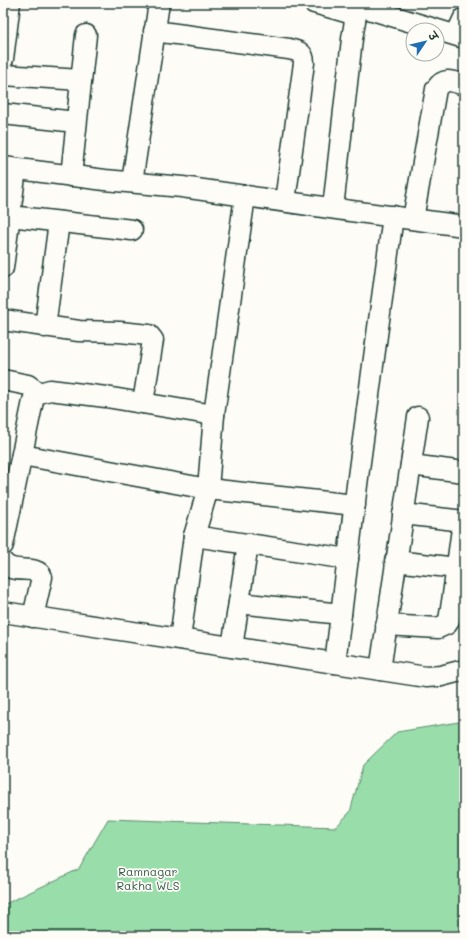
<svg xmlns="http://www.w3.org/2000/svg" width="467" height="939" font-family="Mali,'Playpen Sans Deva',sans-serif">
	<rect width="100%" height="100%" fill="#fdfcf7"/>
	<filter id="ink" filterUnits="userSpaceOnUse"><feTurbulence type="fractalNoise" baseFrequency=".025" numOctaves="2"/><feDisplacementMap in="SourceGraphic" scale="8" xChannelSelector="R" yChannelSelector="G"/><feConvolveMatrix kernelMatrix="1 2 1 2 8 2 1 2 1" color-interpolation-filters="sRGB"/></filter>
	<g filter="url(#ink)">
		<path fill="#9da" stroke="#5c8d6f" d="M 459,722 L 464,722 L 464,936 L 3,936 L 3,905 L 79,869 L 108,819 L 336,827 L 350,812 L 363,765 L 397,732 Z"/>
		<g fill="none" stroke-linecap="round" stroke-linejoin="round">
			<g stroke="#1f3d34" stroke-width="23">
				<g id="minor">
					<path d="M 314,3 L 356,15"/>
					<path d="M 359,6 L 464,38"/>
					<path d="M 154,31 L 289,49 C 298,51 304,52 304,63 L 285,201"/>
					<path d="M 456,35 L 464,18"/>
					<path d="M 3,59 L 10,3"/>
					<path d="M 3,75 L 81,80"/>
					<path d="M 3,114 L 76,122"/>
					<path d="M 3,167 L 105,180 L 182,187 L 351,211 L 464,226"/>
					<path d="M 71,176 L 86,35"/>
					<path d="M 132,182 L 159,3"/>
					<path d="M 333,208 L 352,39 L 356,15 L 360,3"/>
					<path d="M 10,216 L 132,230"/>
					<path d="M 413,219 L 436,89 C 444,77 452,81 464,85"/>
					<path d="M 3,268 L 16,169"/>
					<path d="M 3,320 L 79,331 L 120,332 L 149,335 L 153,340 L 143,403"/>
					<path d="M 45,327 L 59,222"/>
					<path d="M 3,380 L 28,385 L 39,393"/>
					<path d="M 22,455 L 208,489 L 355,505"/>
					<path d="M 411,465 L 464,472"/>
					<path d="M 403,514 L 464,521"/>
					<path d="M 194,536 L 348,559"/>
					<path d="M 3,545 L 33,401 L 35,395 L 39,393 L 50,390 L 106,397 L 214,415"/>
					<path d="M 395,561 L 457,568"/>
					<path d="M 3,562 C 12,576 37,563 42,577 L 33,617"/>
					<path d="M 239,603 L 341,614"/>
					<path d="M 3,612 L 426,677 L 441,676 L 464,670"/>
					<path d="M 386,625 L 438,628 L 447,624 L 449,620 L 452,602 L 463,521"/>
					<path d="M 180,639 L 194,536 L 208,489 L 214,415 L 245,196"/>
					<path d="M 232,647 L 248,544"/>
					<path d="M 335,663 L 358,477 L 393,216"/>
					<path d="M 380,670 L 418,417"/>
				</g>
			</g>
			<use href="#minor" stroke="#fdfcf7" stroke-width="20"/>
		</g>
	</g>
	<g text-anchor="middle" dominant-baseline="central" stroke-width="3.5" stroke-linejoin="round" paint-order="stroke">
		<g font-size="12" fill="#375d4c" stroke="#fdfcf7">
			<text x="148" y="871">Ramnagar<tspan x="148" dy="14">Rakha WLS</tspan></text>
		</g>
	</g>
	<rect width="467" height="939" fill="none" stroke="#fdfcf7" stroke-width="16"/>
	<rect x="8" y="8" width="451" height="923" fill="none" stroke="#1f3d34" stroke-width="1.5" filter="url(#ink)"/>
	<g transform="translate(425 42) rotate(55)"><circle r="19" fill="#fdfcf7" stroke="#a4b0a9"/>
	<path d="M0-3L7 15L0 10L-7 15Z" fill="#1f6fb2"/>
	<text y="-6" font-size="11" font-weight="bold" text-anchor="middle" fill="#1f3d34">उ</text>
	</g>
</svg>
